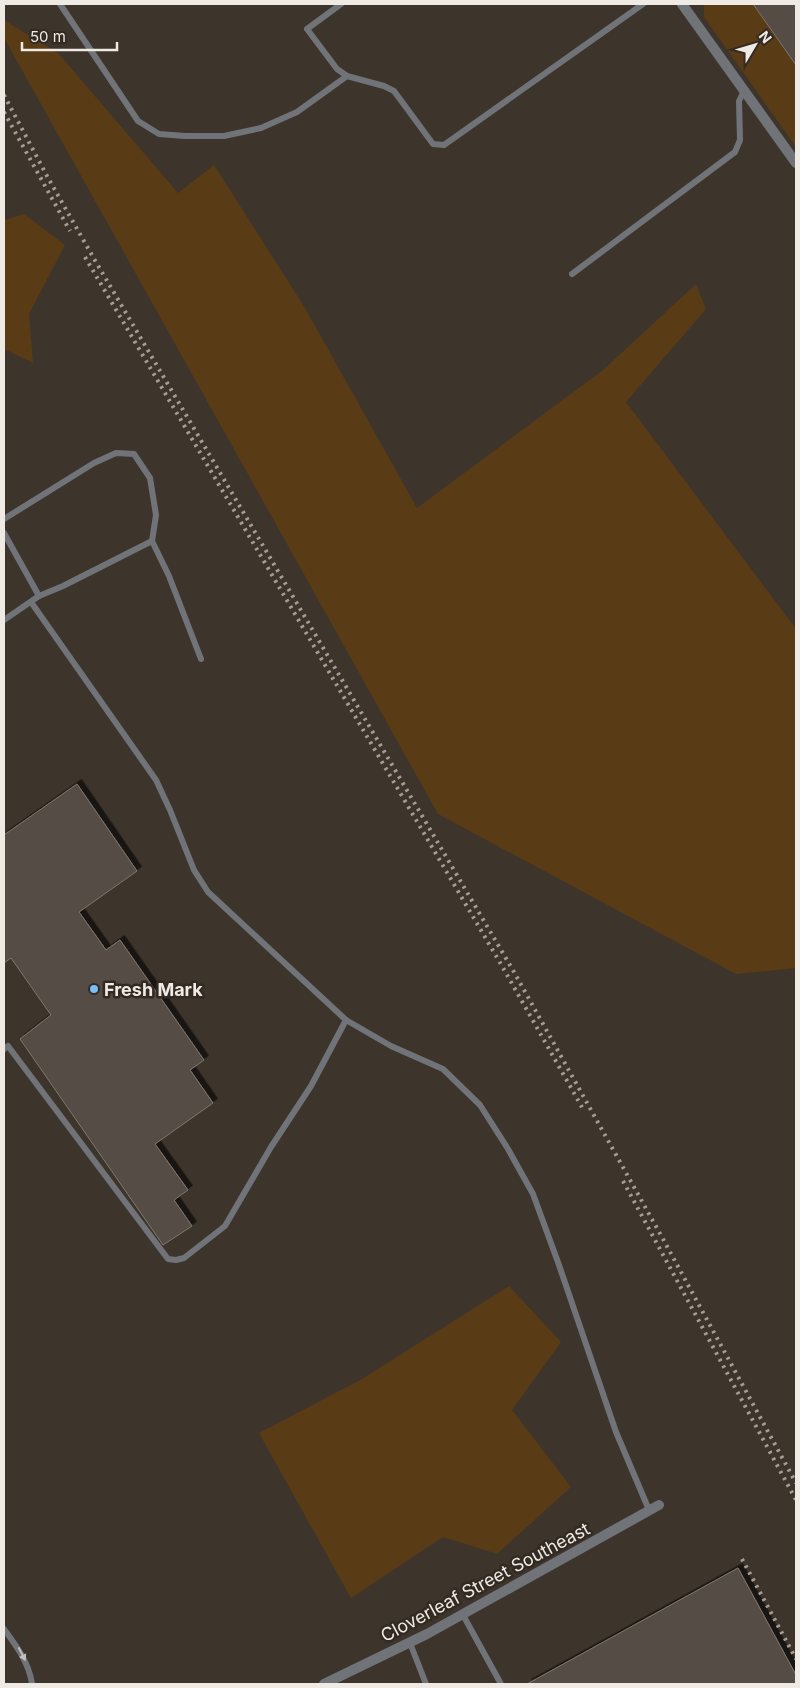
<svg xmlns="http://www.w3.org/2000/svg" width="800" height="1688" font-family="Inter,sans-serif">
	<defs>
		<filter id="shadow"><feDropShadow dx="4.5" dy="-4.5" stdDeviation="0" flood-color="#0009"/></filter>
	</defs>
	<rect width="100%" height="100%" fill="#3d352c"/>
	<g fill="#593b16">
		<path d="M 704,4 L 753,4 L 796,65 L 796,147 L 704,17 Z"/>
		<path d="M 4,20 L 59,54 L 178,193 L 214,165 L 305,308 L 417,508 L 603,370 L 696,284 L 706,309 L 626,402 L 796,629 L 796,968 L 736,974 L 438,814 L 4,38 Z"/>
		<path d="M 24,214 L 65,245 L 29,314 L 33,363 L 4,349 L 4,220 Z"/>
		<path d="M 509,1286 L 561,1342 L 512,1410 L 571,1487 L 497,1554 L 443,1537 L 351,1598 L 259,1433 L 362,1379 Z"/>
	</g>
	<g fill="#554d44" stroke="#7f766c" filter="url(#shadow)">
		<path d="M 753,4 L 796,4 L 796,65 Z"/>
		<path d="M 77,784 L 137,871 L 79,912 L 106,950 L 120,940 L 204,1060 L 190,1070 L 213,1103 L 155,1144 L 188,1190 L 174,1200 L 192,1226 L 163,1245 L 20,1039 L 51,1015 L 11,958 L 4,963 L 4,835 Z"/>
		<path d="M 738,1568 L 796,1675 L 796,1684 L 527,1684 Z"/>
	</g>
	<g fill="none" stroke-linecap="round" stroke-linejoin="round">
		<g stroke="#707479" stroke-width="6">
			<path d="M 60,4 L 138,121 L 159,134 L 185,136 L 224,136 L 261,128 L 297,112 L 347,76"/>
			<path d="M 341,4 L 307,29 L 337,69 L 347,76 L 384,86 L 394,91 L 433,144 L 444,145 L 643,4"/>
			<path d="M 572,274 L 735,152 L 740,140 L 739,101 L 744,91"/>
			<path d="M 4,519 L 94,463 L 116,453 L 134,454 L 150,478 L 156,515 L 152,541 L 63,586 L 39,596 L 4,620"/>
			<path d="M 4,533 L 39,596"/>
			<path d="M 152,541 L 169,576 L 201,659"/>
			<path d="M 31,602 L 156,780 L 170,810 L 194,870 L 208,892 L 346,1020 L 391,1046 L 443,1069 L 480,1105 L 508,1149 L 533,1194 L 559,1265 L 616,1432 L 649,1510"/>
			<path d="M 4,1049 L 8,1046 L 168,1259 L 176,1260 L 184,1258 L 225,1226 L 271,1147 L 311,1086 L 346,1020"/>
			<path d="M 463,1615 L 501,1684"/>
			<path d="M 4,1629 C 17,1647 28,1661 32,1683 L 31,1684"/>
			<path d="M 410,1643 L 426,1684"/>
		</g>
		<g stroke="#707479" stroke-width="10">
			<path d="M 682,4 L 796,163"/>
			<path d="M 324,1684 L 427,1634 L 659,1505"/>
		</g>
		<g stroke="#a49e97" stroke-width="4" stroke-dasharray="2.5 5" stroke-linecap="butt">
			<path d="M 4,95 L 47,176 L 93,257 L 514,972 L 663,1239 L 796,1483"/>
			<path d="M 4,112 L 70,231"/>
			<path d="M 85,257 L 502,966 L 583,1109"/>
			<path d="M 623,1181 L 796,1500"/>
			<path d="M 742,1559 L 796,1659"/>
		</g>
	</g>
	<defs><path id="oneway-solid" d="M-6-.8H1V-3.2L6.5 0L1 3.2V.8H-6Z" transform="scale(1.25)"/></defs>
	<use fill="#c3c1bf" href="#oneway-solid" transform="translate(22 1654) rotate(62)"/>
	<circle fill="#79bff8" stroke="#332b23" stroke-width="2" cx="94" cy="989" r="5"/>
	<g text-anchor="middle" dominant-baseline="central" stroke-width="5" stroke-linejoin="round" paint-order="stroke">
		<g font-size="18" font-weight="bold" fill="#efeae4" stroke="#332b23" text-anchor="start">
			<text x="104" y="989">Fresh Mark</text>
		</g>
		<g font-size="18" fill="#efeae4" stroke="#332b23">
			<text transform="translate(485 1582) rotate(-28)">Cloverleaf Street Southeast</text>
		</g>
	</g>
	<rect width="800" height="1688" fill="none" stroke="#efeae4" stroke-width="10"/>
	<g transform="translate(755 45) rotate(52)" stroke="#332b23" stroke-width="4" paint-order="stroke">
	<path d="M0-4L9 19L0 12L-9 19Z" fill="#efeae4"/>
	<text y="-8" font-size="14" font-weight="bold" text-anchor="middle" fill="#efeae4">N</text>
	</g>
	<path d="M22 42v8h95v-8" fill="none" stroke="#efeae4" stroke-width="2.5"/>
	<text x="30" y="42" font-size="15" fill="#efeae4" stroke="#332b23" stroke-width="4" paint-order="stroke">50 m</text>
</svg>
